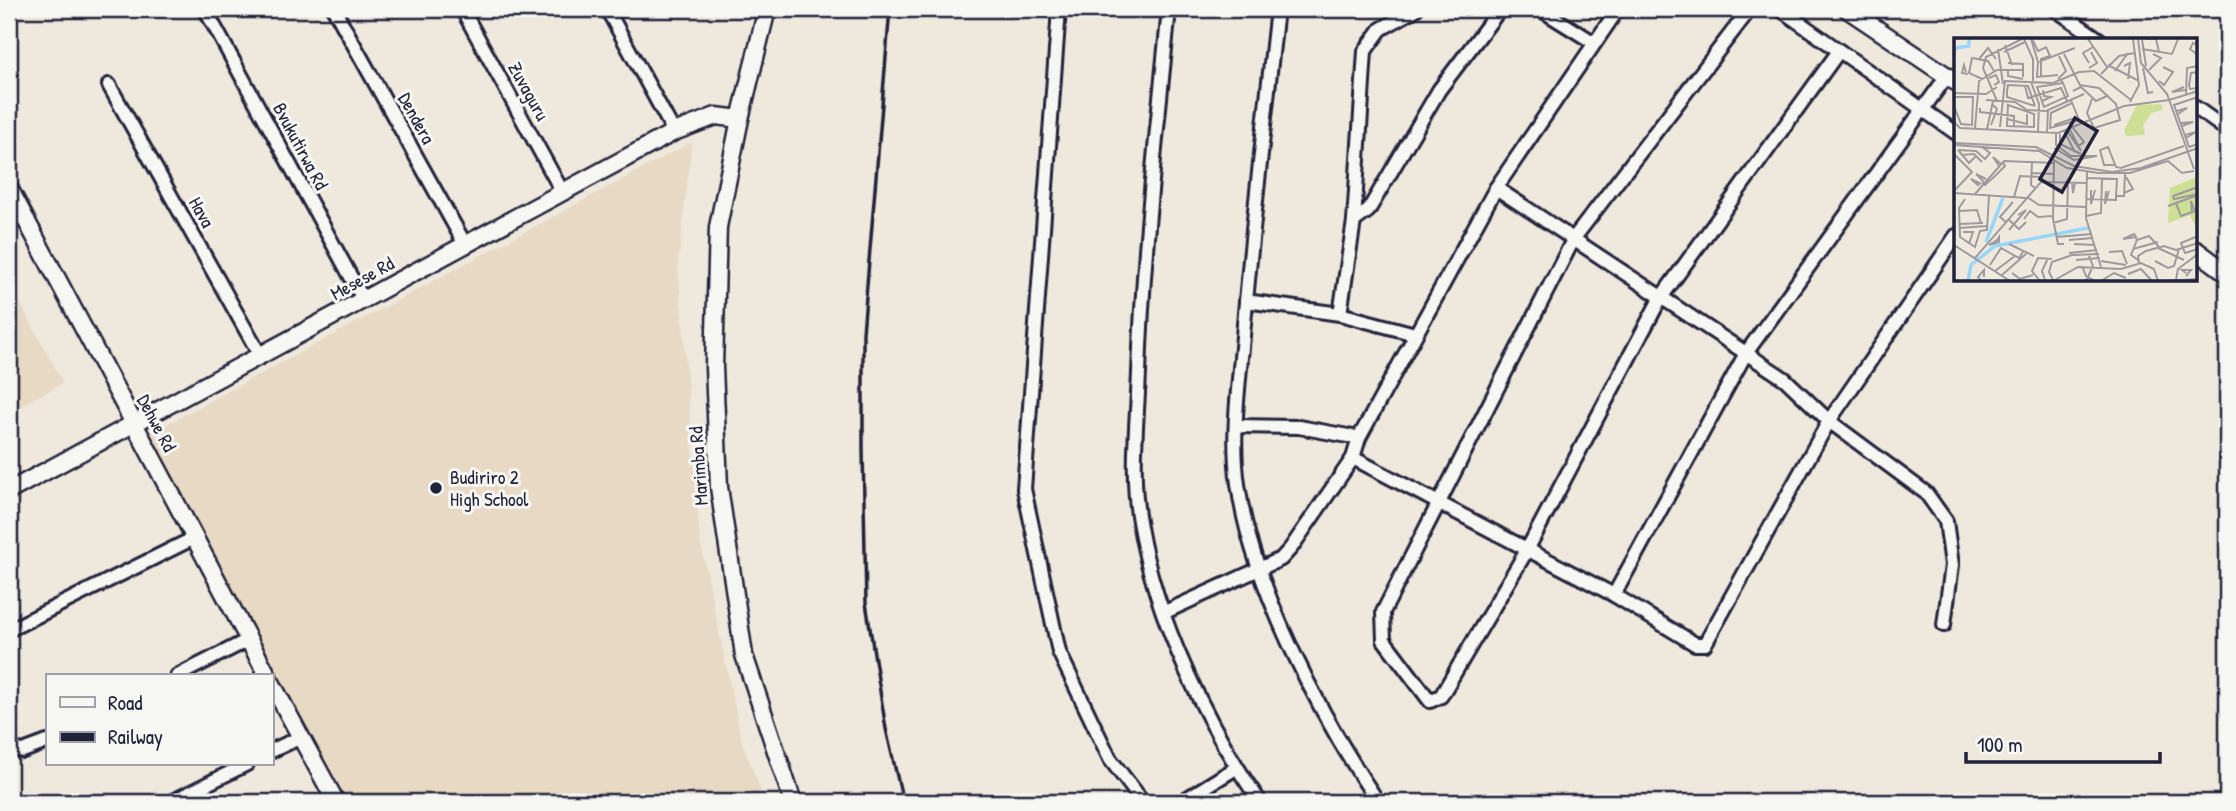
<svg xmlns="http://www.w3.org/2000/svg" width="2236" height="811" font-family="'Patrick Hand',sans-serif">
	<rect width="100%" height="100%" fill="#efe9dd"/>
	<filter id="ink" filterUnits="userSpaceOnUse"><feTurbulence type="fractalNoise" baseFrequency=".0143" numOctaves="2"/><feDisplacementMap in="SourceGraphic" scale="14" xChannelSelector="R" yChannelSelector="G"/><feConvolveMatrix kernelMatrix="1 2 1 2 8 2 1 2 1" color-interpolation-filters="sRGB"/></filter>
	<g filter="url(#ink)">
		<g fill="#e7d9c4">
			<path d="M 692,142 L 678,264 L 700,540 L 742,742 L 761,791 L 740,802 L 344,802 L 147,435 Z"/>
			<path d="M 9,282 L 63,383 L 9,412 Z"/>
		</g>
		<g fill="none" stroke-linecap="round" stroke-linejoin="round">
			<g stroke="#22223b" stroke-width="18">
				<g id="minor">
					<path d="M 205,9 L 364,301"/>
					<path d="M 334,9 L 466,246"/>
					<path d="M 462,9 L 563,193"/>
					<path d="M 607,9 L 674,132"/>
					<path d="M 1059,9 L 1024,489 L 1059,652 L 1110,759 L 1143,802"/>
					<path d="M 1169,9 C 1157,130 1143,252 1139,373 C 1137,424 1130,477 1140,527 C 1156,619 1207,726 1260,802"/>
					<path d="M 1277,9 C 1265,118 1252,227 1243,336 C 1239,384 1231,436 1238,484 C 1251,584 1322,719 1378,802"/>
					<path d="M 1540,9 L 1593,42"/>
					<path d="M 1750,9 L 1574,238 L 1383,612 L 1384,640 L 1430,701 L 1441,696 L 1527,550 L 1660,299 L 1839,51"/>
					<path d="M 1780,9 L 1956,133"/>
					<path d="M 2055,9 L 2100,40"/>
					<path d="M 109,85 L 261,357"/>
					<path d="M 2196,108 L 2227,130"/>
					<path d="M 1496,188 L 1785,379 L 1829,421 L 1926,493 L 1946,521 L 1952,565 L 1944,625"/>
					<path d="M 1354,221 L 1368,211 L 1439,90 L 1500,9"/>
					<path d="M 1246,301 L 1340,314 L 1415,334"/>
					<path d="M 1340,314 L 1354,221 L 1365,51 L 1381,29 L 1416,9"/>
					<path d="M 1237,426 L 1299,427 L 1359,438"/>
					<path d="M 1353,458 L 1614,595 L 1695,644 L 1705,644 L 1829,421 L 1956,236"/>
					<path d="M 1614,595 L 1746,353 L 1947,76"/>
					<path d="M 1165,612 L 1281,559 L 1291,548 L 1353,458 L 1359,438 L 1496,188 L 1618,9"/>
					<path d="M 9,630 L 194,538"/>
					<path d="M 177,676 L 248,640"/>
					<path d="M 9,748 L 23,751 L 47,742"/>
					<path d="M 271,751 L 301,737"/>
					<path d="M 171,802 L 247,764"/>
					<path d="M 1181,802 L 1236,768"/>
				</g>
			</g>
			<g stroke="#22223b" stroke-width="21">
				<g id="tertiary">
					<path d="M 767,9 L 740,119 L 718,227 L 714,367 L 719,487 L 744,655 L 793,802"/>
					<path d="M 1847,9 L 1956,82"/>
					<path d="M 9,188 L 268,676"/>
					<path d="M 2196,250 L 2227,273"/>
					<path d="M 9,491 L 674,132 L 716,116 L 740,119"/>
					<path d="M 271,682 L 336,802"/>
				</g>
			</g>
			<use href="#minor" stroke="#f6f6f2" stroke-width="12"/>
			<use href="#tertiary" stroke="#f6f6f2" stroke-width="16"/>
			<path stroke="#22223b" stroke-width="3.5" d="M 890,9 L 863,333 L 863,450 L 866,603 L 886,729 L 903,802"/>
		</g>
	</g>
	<circle fill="#22223b" stroke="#f6f6f2" stroke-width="2.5" cx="436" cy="488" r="7"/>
	<g text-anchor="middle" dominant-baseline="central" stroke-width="6" stroke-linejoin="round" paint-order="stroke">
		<g font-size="19" fill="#22223b" stroke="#f6f6f2">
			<text transform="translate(529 91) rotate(61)">Zuvaguru</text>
			<text transform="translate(417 118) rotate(61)">Dendera</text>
			<text transform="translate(301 146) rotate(62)">Bvukutirwa Rd</text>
			<text transform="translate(202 212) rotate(61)">Hava</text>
			<text transform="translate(362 278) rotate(-29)">Mesese Rd</text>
			<text transform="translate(157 423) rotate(62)">Dehwe Rd</text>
			<text transform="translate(698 466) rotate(-94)">Marimba Rd</text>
		</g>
		<g font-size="19" fill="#22223b" stroke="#f6f6f2" text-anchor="start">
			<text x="450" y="477">Budiriro 2<tspan x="450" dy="22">High School</tspan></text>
		</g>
	</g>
	<g transform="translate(1954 38)">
		<rect width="243" height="243" fill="#efe9dd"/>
		<path d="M 207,66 L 209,72 L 197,75 L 189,88 L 191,97 L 172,98 L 170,92 L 183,67 ZM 243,139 L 243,192 L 236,177 L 214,185 L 216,150 Z" fill="#ccdf94"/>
		<path fill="none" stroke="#97d6f8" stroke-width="3.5" d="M 0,17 L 1,10 L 15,8 L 15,1M 32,204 L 49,160M 14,243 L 17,227 L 41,208 L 134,190"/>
		<path fill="none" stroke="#9d999c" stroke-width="2" d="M 70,1 L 79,21 L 79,43M 77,1 L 84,24M 78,1 L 84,13 L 93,9M 134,1 L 153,29M 184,1 L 187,25 L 213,56 L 240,131M 188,1 L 192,28M 192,1 L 202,1 L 205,14M 51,7 L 58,27M 244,7 L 239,5 L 236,11 L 244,17M 44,11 L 49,46M 188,11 L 218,16 L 224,1M 50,14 L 71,4M 110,16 L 127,49 L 119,53M 25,21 L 34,10 L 42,21M 54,25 L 69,26 L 69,39M 135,25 L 129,15 L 139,9M 154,27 L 185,43M 170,28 L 176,25 L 174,41M 135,30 L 143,25 L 137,14M 189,30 L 194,55 L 199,54M 54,31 L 54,38 L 69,41M 195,32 L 207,20 L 199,16M 161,33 L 174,15M 12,34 L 10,27 L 8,35 L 14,36M 244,34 L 237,35 L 235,47 L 236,51 L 244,50M 147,36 L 165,18 L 180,15M 104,37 L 83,39 L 84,24 L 121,10M 87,39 L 87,21 L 96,18 L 92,9M 35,40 L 42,37 L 45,44 L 40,47M 28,41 L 15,35 L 18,20 L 34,23 L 40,33M 104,41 L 112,33 L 105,18M 107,42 L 109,45 L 114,58 L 90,69 L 83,49 L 109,45M 205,43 L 210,47 L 219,34 L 209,29M 77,44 L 85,66 L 84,94M 126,47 L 145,50 L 162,66 L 166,82 L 140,90 L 133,75 L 138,61M 71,48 L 74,60 L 107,50 L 113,63M 127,49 L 142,63 L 153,58M 230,49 L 218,54 L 231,52M 53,53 L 54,47 L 74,48 L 81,68M 53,53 L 53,59 L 81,68M 0,55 L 32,56 L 43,49M 232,56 L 233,30 L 244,28M 0,59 L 19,59 L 18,87 L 7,86 L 0,68M 244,59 L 220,67 L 235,109 L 244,106M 32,62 L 61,64 L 73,72 L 92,73 L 130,56M 117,62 L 125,82 L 96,90 L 97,75 L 118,65M 215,62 L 244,53M 43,63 L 29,30 L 32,19 L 68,1M 88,63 L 97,59 L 90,58 L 89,52M 176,64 L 185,47 L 179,1M 54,67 L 80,76 L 80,89 L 53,88 ZM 26,70 L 26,74 L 60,78 L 60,89M 223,73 L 233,70 L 224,76M 53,81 L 73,86 L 73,76M 0,84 L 6,90 L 104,95 L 170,68 L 215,62M 227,85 L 239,84 L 228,88M 37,87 L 43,71 L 39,67M 100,87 L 124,79M 46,89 L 51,43 L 99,45 L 125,34 L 140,33 L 177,62M 21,90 L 25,43 L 43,32 L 69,32M 119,90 L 130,104 L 123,109M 33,91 L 39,63M 110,93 L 121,114M 113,93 L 127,113 L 116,92M 93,94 L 94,72M 102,96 L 102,107 L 117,118 L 143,118M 106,96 L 106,106 L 127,116M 231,97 L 242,94 L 232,100M 0,105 L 82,109 L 120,128 L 158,134 L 187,130 L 244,110M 0,107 L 85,113 L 113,130 L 144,135 L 176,135 L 214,123 L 228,135 L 240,133M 100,110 L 120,122 L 143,118M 4,112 L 22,113 L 31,121 L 36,115 L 28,109M 4,112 L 15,125 L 22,118M 0,116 L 18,134 L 0,153M 7,117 L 20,116 L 28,124M 100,123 L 99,181 L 104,206 L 110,206M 78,124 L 77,147 L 81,150M 160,127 L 150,127 L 146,112 L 154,109 L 162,129 L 167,130 L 230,108M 45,128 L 39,119 L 47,126M 133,134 L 132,180 L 147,229M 77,135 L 100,136M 30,144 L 22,136 L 32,141M 118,144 L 119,155 L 121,145M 28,145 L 31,147 L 42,137 L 51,128 L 49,124M 25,148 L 17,141 L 27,146M 137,152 L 137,166 L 141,152M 152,153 L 151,166 L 155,153M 0,155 L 72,160M 170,155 L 179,151 L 172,139M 21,156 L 50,123 L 100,125M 162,158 L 170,158 L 171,136M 219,158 L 220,161 L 244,156M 219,158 L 244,149M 60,159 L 66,138 L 87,139M 73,159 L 85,167 L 132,169M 11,161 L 5,170 L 6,199 L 21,209 L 26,193 L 33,192 L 35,157M 132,161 L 162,162 L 162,158 L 163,141 L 133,140M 222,165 L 227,178 L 244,172M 214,168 L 244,157M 5,173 L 23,172 L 27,185M 238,174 L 237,163 L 241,173M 132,178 L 147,175 L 148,140M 54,181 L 65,191 L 72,184M 70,181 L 76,173 L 84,179 L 98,178M 52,184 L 46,179 L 59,164M 99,185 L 113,181 L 114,144M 5,186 L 29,185M 5,190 L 33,188M 55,192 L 72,172 L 64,177M 9,194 L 19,194 L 15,206M 244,198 L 227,205 L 231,215 L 244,211M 45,199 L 45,204 L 35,207 L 43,202 ZM 102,199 L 138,196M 182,199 L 169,201 L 180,196 L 182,199 L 183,203M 115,202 L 139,200M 55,206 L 80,218M 120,206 L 141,207M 0,207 L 56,243M 204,210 L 230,222M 179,211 L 204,204M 155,214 L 168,213 L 173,226M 115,215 L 143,212M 21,220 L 87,144 L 133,145M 122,222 L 146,220M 184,222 L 177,217 L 183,202 L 195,198 L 205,209M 147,223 L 172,227M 201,223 L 214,230 L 220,228 L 225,211M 185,225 L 184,218 L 192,213 L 210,208 L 222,212 L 244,205M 36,227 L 47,210 L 65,220 L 69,214M 128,228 L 132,238 L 141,243M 41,233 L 61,218M 58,235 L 66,241 L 79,237M 174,236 L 187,231 L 198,243M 48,237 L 73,215M 232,238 L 237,232 L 228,232 L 232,235M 91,242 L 88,233 L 94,220M 99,242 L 95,234 L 98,224 L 118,217 L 145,216M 222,242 L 224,231 L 244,216M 27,243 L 24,239 L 30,232 L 30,239M 86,243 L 78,233 L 84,220 L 98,221M 99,243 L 124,229 L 167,231 L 187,225 L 200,231 L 204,243M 132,243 L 139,228 L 135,218M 147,243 L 160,235 L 172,240M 209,243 L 244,241"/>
		<path fill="#22223b" fill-opacity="0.15" stroke="#22223b" stroke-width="3.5" d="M 121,80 L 143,93 L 108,154 L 86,141 Z"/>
		<rect width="243" height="243" fill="none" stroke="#22223b" stroke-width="3.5"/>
	</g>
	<rect width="2236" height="811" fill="none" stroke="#f6f6f2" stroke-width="35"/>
	<rect x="18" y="18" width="2201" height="776" fill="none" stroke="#22223b" stroke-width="2.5" filter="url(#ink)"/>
	<rect x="46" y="674" width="228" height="91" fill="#f6f6f2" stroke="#a1a1a9" stroke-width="2"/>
	<rect x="60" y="697" width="35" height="10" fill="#f6f6f2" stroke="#a1a1a9" stroke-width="2"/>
	<text x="108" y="710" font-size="21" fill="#22223b">Road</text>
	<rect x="60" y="732" width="35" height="10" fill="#22223b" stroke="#a1a1a9" stroke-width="2"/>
	<text x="108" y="744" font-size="21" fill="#22223b">Railway</text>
	<path d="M1966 752v10h194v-10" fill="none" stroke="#22223b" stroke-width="3.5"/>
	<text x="1977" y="752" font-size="21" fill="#22223b" stroke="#f6f6f2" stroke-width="5" paint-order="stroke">100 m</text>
</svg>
